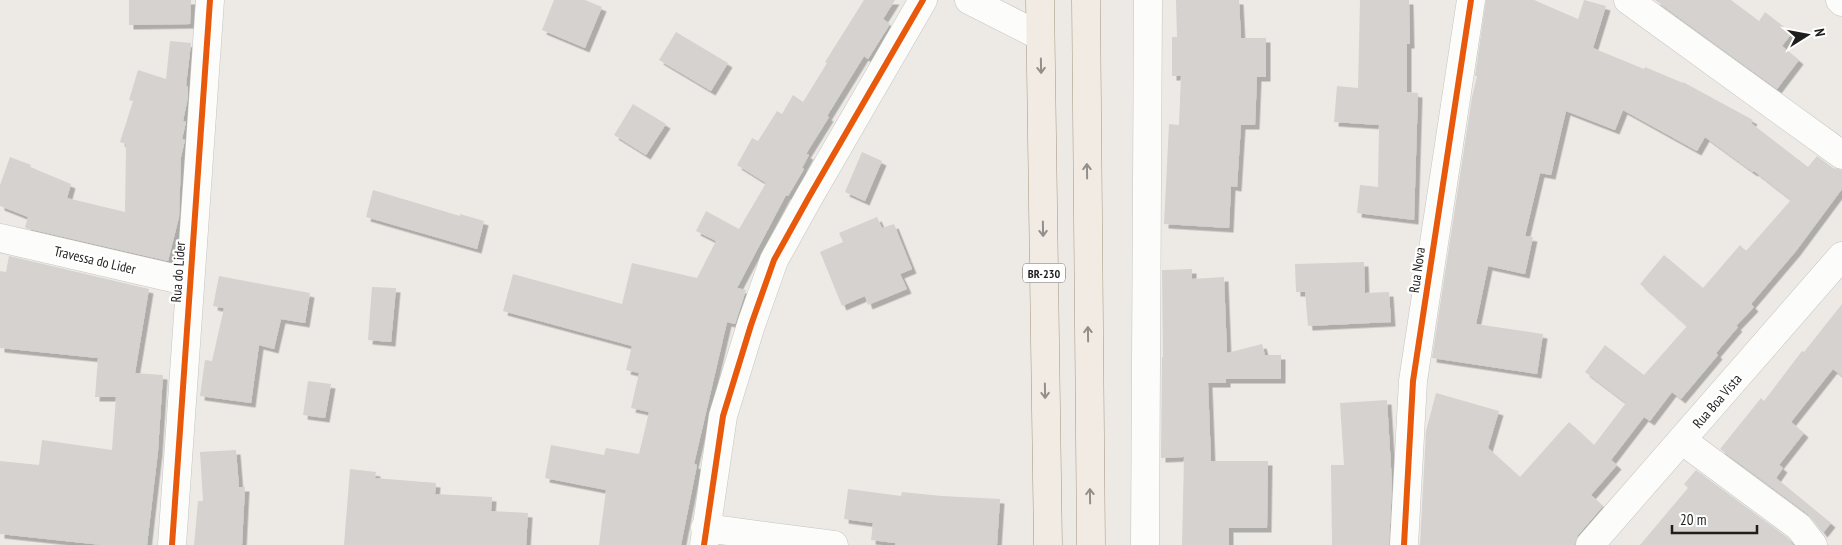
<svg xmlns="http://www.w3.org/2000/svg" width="1842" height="545" font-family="'PT Sans Narrow',sans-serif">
	<defs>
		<filter id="shadow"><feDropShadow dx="4.5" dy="4.5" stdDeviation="0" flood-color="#0004"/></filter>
	</defs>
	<rect width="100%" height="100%" fill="#edeae6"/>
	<g fill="#d5d2cf" filter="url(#shadow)">
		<path d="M 129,0 L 191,0 L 190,24 L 129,25 Z"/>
		<path d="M 554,0 L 585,0 L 602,7 L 585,48 L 542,30 Z"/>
		<path d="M 864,0 L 895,0 L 883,19 L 890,24 L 868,59 L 864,56 L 827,116 L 829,117 L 806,154 L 809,155 L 802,168 L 804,169 L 788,196 L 786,195 L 737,288 L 746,290 L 735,324 L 727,322 L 694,464 L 697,465 L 681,545 L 599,545 L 606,490 L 545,478 L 551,445 L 604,455 L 606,448 L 639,454 L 649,412 L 631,408 L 639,373 L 626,370 L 632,346 L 503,311 L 513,274 L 622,304 L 632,263 L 697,278 L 716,241 L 696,231 L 706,211 L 739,229 L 766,183 L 737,165 L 752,138 L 758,141 L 777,111 L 782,114 L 793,95 L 803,102 L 827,63 L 825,62 Z"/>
		<path d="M 1176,0 L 1239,0 L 1241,38 L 1266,38 L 1266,77 L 1257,77 L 1255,125 L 1241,125 L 1237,187 L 1231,186 L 1229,228 L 1164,224 L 1169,124 L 1179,125 L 1181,76 L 1172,76 L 1172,37 L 1177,37 Z"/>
		<path d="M 1360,0 L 1409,0 L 1410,44 L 1407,44 L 1407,92 L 1418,93 L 1414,220 L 1357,213 L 1360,185 L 1378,187 L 1379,125 L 1334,122 L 1337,86 L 1358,88 Z"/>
		<path d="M 1486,0 L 1534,0 L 1578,19 L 1584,0 L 1606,6 L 1593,48 L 1644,69 L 1645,67 L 1683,83 L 1683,82 L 1753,120 L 1751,123 L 1808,167 L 1817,156 L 1833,168 L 1842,170 L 1842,189 L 1796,251 L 1751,304 L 1754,307 L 1736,326 L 1738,327 L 1716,353 L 1718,355 L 1681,399 L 1672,392 L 1650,421 L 1644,417 L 1611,460 L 1617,465 L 1591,495 L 1603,506 L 1578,535 L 1575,545 L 1420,545 L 1426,431 L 1436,393 L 1499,411 L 1488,448 L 1520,477 L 1569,422 L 1594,445 L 1626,403 L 1585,372 L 1605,345 L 1644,375 L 1687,326 L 1640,284 L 1664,255 L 1703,288 L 1740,245 L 1746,251 L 1791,200 L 1754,171 L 1753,172 L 1705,137 L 1697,151 L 1623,110 L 1615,130 L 1566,111 L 1551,175 L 1540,173 L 1525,236 L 1533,237 L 1525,274 L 1488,266 L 1476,324 L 1543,334 L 1537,374 L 1432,358 L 1472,97 L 1477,76 L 1475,76 Z"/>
		<path d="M 1655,0 L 1731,0 L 1759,21 L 1765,12 L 1792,33 L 1782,46 L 1799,60 L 1777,89 Z"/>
		<path d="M 676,32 L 728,63 L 711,91 L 659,60 Z"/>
		<path d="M 170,41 L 191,43 L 186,86 L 188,86 L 188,97 L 183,121 L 186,122 L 182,139 L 185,140 L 181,157 L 179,217 L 168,261 L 25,228 L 28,217 L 0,206 L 0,185 L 10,157 L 31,165 L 30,167 L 71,184 L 67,198 L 125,212 L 126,144 L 120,142 L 133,101 L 129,100 L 138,70 L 166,79 Z"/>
		<path d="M 633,104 L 666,124 L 646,155 L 614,135 Z"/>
		<path d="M 862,152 L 882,161 L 865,201 L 845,192 Z"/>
		<path d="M 373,190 L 460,216 L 460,214 L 484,221 L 477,249 L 366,217 Z"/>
		<path d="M 877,217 L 882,228 L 894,224 L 912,269 L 900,274 L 907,289 L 868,305 L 865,296 L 842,306 L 820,252 L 843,242 L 839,233 Z"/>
		<path d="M 9,256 L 149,289 L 135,373 L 163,375 L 158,451 L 147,545 L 102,545 L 0,534 L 0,461 L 39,465 L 42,440 L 112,450 L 116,397 L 95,397 L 98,358 L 0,348 L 0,271 L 6,272 Z"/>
		<path d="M 1364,262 L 1365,293 L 1389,292 L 1391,322 L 1308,326 L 1305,292 L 1296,292 L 1295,264 Z"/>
		<path d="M 1192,269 L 1192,279 L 1224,277 L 1227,353 L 1262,344 L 1265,355 L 1281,355 L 1281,379 L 1226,379 L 1226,383 L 1208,383 L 1211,461 L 1268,461 L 1267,528 L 1229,528 L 1229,545 L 1182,545 L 1184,457 L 1161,458 L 1162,357 L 1163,357 L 1162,270 Z"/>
		<path d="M 219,276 L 310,293 L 305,323 L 281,319 L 274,349 L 259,345 L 251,403 L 200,396 L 205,360 L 212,361 L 224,308 L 213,306 Z"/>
		<path d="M 372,287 L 396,288 L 391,342 L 368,340 Z"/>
		<path d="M 1842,304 L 1842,376 L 1833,369 L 1791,422 L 1804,433 L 1779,465 L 1783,468 L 1776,478 L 1831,523 L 1823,533 L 1808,514 L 1720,449 L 1761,398 L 1764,401 L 1802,351 L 1804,352 Z"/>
		<path d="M 308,381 L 331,384 L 325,418 L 303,415 Z"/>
		<path d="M 1387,400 L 1392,484 L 1389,545 L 1332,545 L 1331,465 L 1344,465 L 1340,403 Z"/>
		<path d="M 236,450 L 239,487 L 245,487 L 242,545 L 194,545 L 198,501 L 203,501 L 200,452 Z"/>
		<path d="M 350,469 L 376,472 L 375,478 L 436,483 L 435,494 L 492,497 L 491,511 L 528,513 L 526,545 L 344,545 Z"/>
		<path d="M 1696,470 L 1788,538 L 1793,545 L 1640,545 L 1688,488 L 1684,484 Z"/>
		<path d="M 848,489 L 901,496 L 902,492 L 942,496 L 1000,499 L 997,545 L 895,545 L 895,543 L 871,540 L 873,523 L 844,519 Z"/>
	</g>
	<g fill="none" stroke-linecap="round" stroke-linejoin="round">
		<g stroke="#c5c4c2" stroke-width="29">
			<g id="street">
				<path d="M 969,0 L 1040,36"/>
				<path d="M 1628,0 L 1842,155"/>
				<path d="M 1840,0 L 1842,2"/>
				<path d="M 0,238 L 190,282"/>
				<path d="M 1683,441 L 1799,527 L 1813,545"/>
				<path d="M 705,528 L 834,545"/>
				<path d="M 172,545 L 210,0"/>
				<path d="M 704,545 L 723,416 L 751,325 L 774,260 L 809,197 L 923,0"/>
				<path d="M 1145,545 L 1148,0"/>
				<path d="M 1404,545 L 1413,381 L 1471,0"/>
				<path d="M 1590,545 L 1842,256"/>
			</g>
		</g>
		<g stroke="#a39782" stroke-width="29">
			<g id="primary">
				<path d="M 1040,0 L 1048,545"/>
				<path d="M 1086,0 L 1091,545"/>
			</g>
		</g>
		<use href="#street" stroke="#fcfcfb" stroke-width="28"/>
		<use href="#primary" stroke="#f1ebe3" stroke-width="28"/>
		<g stroke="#fff" stroke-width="9">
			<g id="cycleway">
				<path d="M 172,545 L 210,0"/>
				<path d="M 704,545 L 723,416 L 751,325 L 774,260 L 809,197 L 923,0"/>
				<path d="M 1404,545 L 1413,381 L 1471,0"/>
			</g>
		</g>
		<use href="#cycleway" stroke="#e8590c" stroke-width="6"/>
	</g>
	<defs><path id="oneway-shaft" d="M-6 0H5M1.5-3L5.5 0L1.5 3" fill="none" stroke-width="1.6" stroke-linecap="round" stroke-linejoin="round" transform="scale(1.25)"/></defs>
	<g stroke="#928f8a">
		<use href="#oneway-shaft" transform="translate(1041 66) rotate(89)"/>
		<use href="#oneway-shaft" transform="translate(1087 171) rotate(-91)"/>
		<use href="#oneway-shaft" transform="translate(1043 229) rotate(89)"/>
		<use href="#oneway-shaft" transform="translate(1088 334) rotate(-91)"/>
		<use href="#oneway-shaft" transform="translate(1045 391) rotate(89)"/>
		<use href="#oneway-shaft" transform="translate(1090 496) rotate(-91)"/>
	</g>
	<g text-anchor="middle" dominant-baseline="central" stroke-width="4.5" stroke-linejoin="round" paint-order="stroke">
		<rect fill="#fff" stroke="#626262" stroke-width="1" x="1023" y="263.5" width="42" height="19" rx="4"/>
		<g font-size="12" font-weight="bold" fill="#1e1e1e">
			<text x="1044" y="273">BR-230</text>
		</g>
		<g font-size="14" fill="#1e1e1e" stroke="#fff">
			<text transform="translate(95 260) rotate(13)">Travessa do Lider</text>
			<text transform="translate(1417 270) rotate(-82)">Rua Nova</text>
			<text transform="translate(178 272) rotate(-86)">Rua do Lider</text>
			<text transform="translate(1717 401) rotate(-49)">Rua Boa Vista</text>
		</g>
	</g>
	<g transform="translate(1807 35) rotate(79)" stroke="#ffffff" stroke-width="4" paint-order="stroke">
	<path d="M0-4L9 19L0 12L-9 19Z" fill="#1e1e1e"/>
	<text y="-8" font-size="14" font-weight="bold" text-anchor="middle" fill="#1e1e1e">N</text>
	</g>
	<path d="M1672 525v8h85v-8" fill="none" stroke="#1e1e1e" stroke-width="2.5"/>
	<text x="1680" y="525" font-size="15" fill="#1e1e1e" stroke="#ffffff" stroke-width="4" paint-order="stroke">20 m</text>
</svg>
